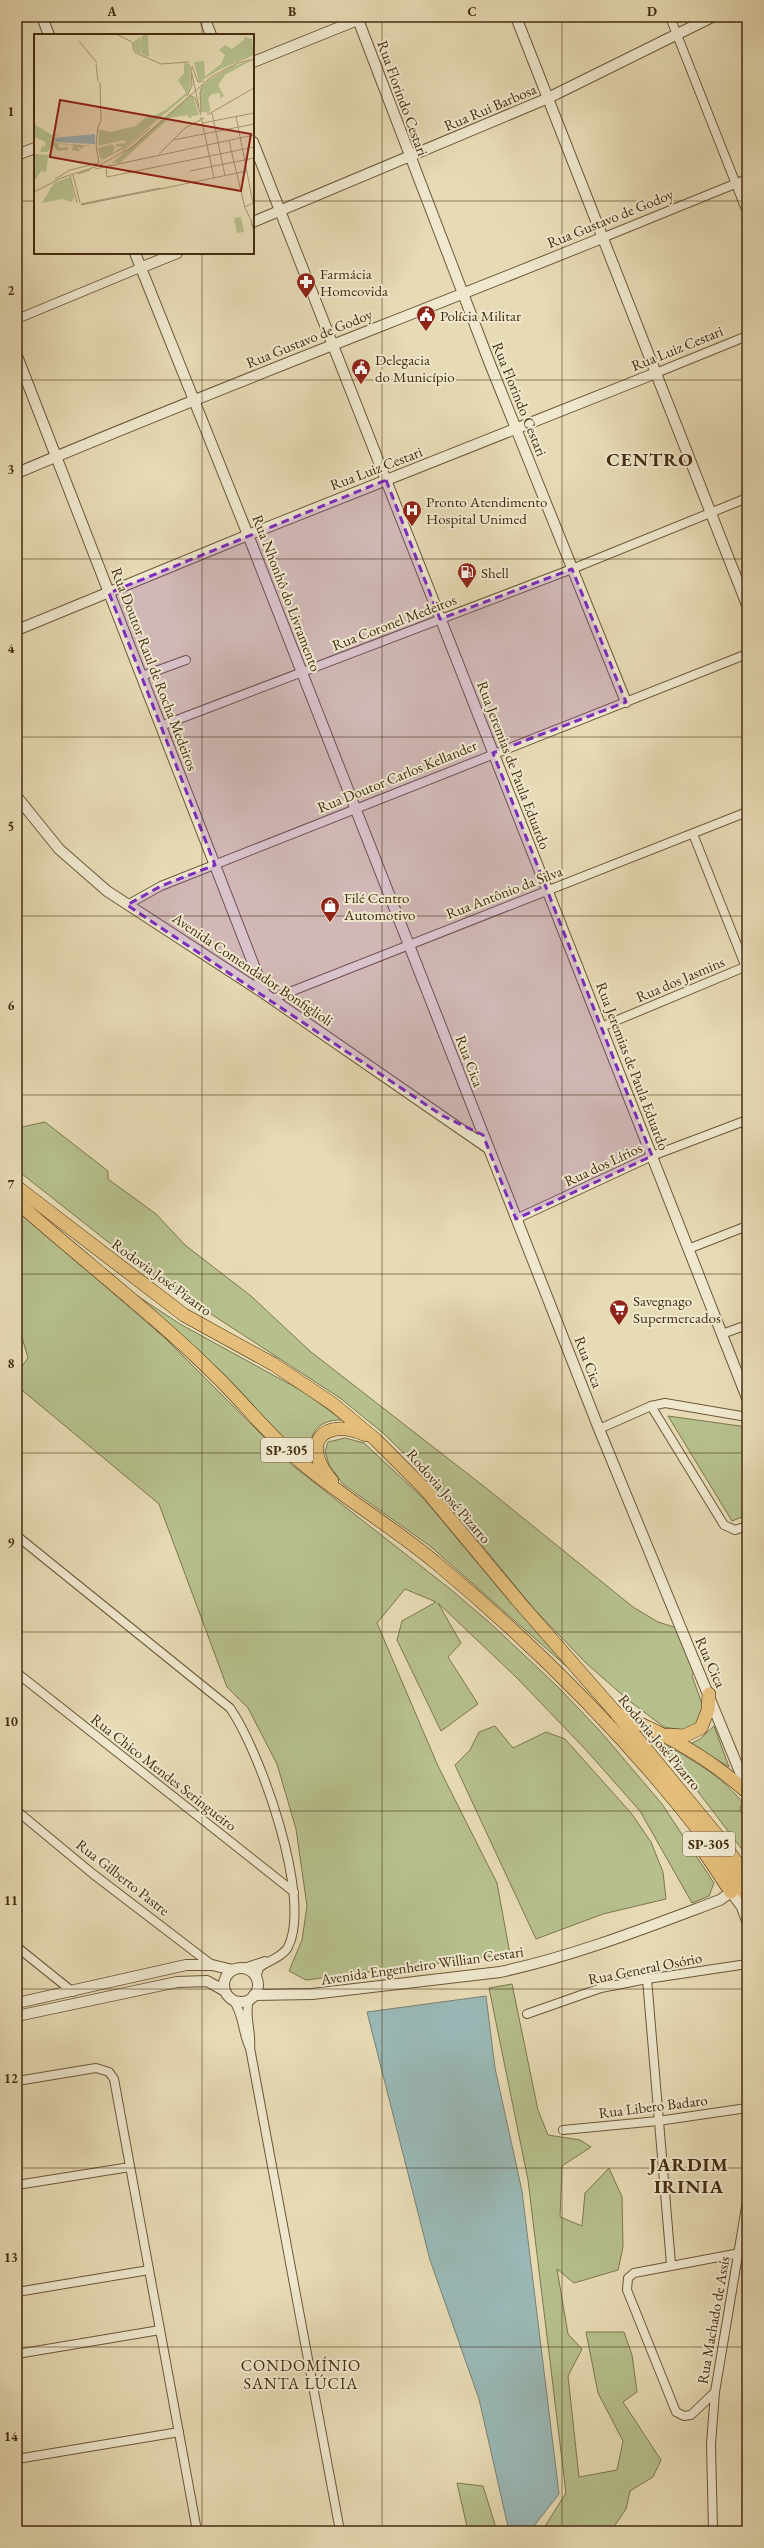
<svg xmlns="http://www.w3.org/2000/svg" width="764" height="2548" font-family="'EB Garamond',serif">
	<rect width="100%" height="100%" fill="#e7dbb5"/>
	<filter id="stains"><feTurbulence type="fractalNoise" baseFrequency=".005" numOctaves="4"/><feColorMatrix values="0 0 0 0 .2 0 0 0 0 .09 0 0 0 0 .02 0 0 0 .5 -.17"/></filter>
	<radialGradient id="worn" r=".72"><stop offset=".6" stop-color="#630" stop-opacity="0"/><stop offset="1" stop-color="#630" stop-opacity=".3"/></radialGradient>
	<g fill="#b6c08d" stroke="#7d764e">
		<path d="M 17,1122 L 22,1127 L 45,1122 L 108,1171 L 108,1179 L 156,1214 L 185,1245 L 251,1296 L 311,1352 L 486,1488 L 633,1607 L 658,1622 L 677,1628 L 695,1670 L 692,1676 L 704,1709 L 696,1724 L 683,1730 L 664,1727 L 628,1700 L 586,1663 L 534,1609 L 417,1466 L 383,1433 L 340,1398 L 145,1271 L 17,1170 Z"/>
		<path d="M 17,1210 L 166,1339 L 293,1466 L 449,1588 L 489,1622 L 558,1687 L 600,1731 L 662,1804 L 714,1883 L 709,1896 L 692,1903 L 640,1811 L 586,1750 L 517,1678 L 438,1603 L 461,1643 L 448,1657 L 478,1704 L 441,1731 L 397,1640 L 402,1621 L 436,1602 L 405,1589 L 377,1623 L 438,1766 L 497,1883 L 510,1954 L 306,1980 L 289,1971 L 302,1940 L 307,1906 L 296,1829 L 277,1764 L 248,1708 L 227,1687 L 159,1504 L 17,1386 L 17,1373 L 28,1358 L 21,1334 L 17,1330 Z"/>
		<path d="M 133,1293 L 180,1324 L 304,1392 L 342,1420 C 315,1419 307,1438 309,1462 Z"/>
		<path d="M 668,1416 L 747,1427 L 747,1515 L 732,1521 Z"/>
		<path d="M 345,1438 L 364,1443 L 424,1499 L 506,1597 L 574,1673 L 430,1546 L 343,1484 L 329,1465 L 325,1451 L 328,1442 Z"/>
		<path d="M 495,1726 L 513,1748 L 546,1732 L 565,1739 L 631,1813 L 651,1842 L 663,1872 L 666,1899 L 603,1914 L 536,1939 L 455,1765 L 470,1750 L 479,1732 Z"/>
		<path d="M 714,1726 L 729,1767 L 690,1744 L 700,1739 Z"/>
		<path d="M 652,1737 C 684,1756 719,1772 742,1802 L 740,1809 L 747,1825 L 747,1856 L 693,1785 Z"/>
		<path d="M 512,1984 L 538,2110 L 548,2135 L 580,2140 L 591,2147 L 562,2166 L 560,2217 L 582,2226 L 585,2193 L 609,2168 L 622,2197 L 623,2247 L 618,2270 L 574,2283 L 557,2269 L 568,2334 L 582,2349 L 568,2376 L 579,2477 L 617,2470 L 623,2441 L 598,2393 L 586,2332 L 624,2332 L 632,2355 L 637,2392 L 623,2402 L 661,2460 L 653,2477 L 630,2491 L 626,2509 L 611,2531 L 542,2531 L 566,2493 L 528,2180 L 489,1988 Z"/>
		<path d="M 457,2483 L 483,2486 L 497,2531 L 468,2531 Z"/>
	</g>
	<path fill="#9ab9b7" stroke="#788174" d="M 486,1996 L 495,2068 L 522,2191 L 559,2494 L 530,2531 L 509,2531 L 479,2399 L 430,2260 L 367,2012 Z"/>
	<g fill="none" stroke-linecap="round" stroke-linejoin="round">
		<g stroke="#6d5838" stroke-width="10">
			<g id="minor">
				<path d="M 670,17 L 747,212"/>
				<path d="M 602,238 L 747,179"/>
				<path d="M 17,319 L 140,268"/>
				<path d="M 656,373 L 747,336"/>
				<path d="M 142,676 L 186,660"/>
				<path d="M 161,726 L 572,569 L 747,498"/>
				<path d="M 693,834 L 747,970"/>
				<path d="M 127,905 L 161,886 L 747,654"/>
				<path d="M 272,999 L 747,812"/>
				<path d="M 601,1027 L 747,966"/>
				<path d="M 516,1219 L 652,1156 L 747,1120"/>
				<path d="M 688,1249 L 747,1226"/>
				<path d="M 722,1334 L 747,1325"/>
				<path d="M 651,1406 L 724,1525 L 735,1530 L 747,1526"/>
				<path d="M 599,1429 L 651,1406 L 665,1403 L 747,1417"/>
				<path d="M 17,1536 L 230,1708 C 260,1751 313,1899 288,1947 C 283,1957 267,1961 259,1968 L 256,1978"/>
				<path d="M 17,1673 L 294,1892"/>
				<path d="M 17,1811 L 93,1874 L 212,1965"/>
				<path d="M 17,1947 L 73,1992"/>
				<path d="M 244,1968 L 265,1961"/>
				<path d="M 647,1979 L 671,2264"/>
				<path d="M 233,2000 C 244,2014 242,2033 250,2048"/>
				<path d="M 249,2000 C 244,2014 252,2032 250,2048 L 340,2531"/>
				<path d="M 527,2014 L 601,1988 L 647,1979 L 747,1964"/>
				<path d="M 17,2081 L 96,2068 L 109,2072 L 114,2079 L 197,2531"/>
				<path d="M 563,2130 L 658,2121 L 747,2108"/>
				<path d="M 17,2185 L 130,2167"/>
				<path d="M 17,2292 L 149,2270"/>
				<path d="M 17,2354 L 160,2330"/>
				<path d="M 715,2392 L 691,2415 L 684,2416 L 676,2412 L 627,2290 L 628,2278 L 634,2273 L 740,2253"/>
				<path d="M 17,2459 L 179,2432"/>
				<path d="M 713,2531 L 711,2444 L 715,2392 L 747,2201"/>
			</g>
		</g>
		<g stroke="#6d5838" stroke-width="12">
			<g id="tertiary">
				<path d="M 42,17 L 49,35"/>
				<path d="M 204,17 L 211,35"/>
				<path d="M 357,17 L 490,364 L 626,702"/>
				<path d="M 516,17 L 747,605"/>
				<path d="M 253,62 L 365,17"/>
				<path d="M 253,142 L 747,1398"/>
				<path d="M 17,155 L 35,148"/>
				<path d="M 253,222 L 546,99 L 712,17"/>
				<path d="M 135,253 L 248,535 L 599,1429 L 747,1789"/>
				<path d="M 140,268 L 177,253"/>
				<path d="M 17,356 L 265,994"/>
				<path d="M 17,473 C 211,391 407,317 602,238"/>
				<path d="M 17,630 L 248,535 L 656,373"/>
				<path d="M 17,797 L 59,849 L 107,891 L 265,994 L 488,1148"/>
				<circle cx="241" cy="1985" r="17"/>
				<path d="M 254,1995 L 312,1994 L 500,1972 C 575,1956 648,1927 720,1900 L 731,1892 L 742,1907 L 747,1921"/>
				<path d="M 17,2003 L 186,1965 L 212,1965 L 233,1970"/>
				<path d="M 17,2016 L 177,1982 L 207,1981 L 225,1991"/>
			</g>
		</g>
		<g stroke="#442c0f" stroke-width="14">
			<g id="primary">
				<path d="M 17,1187 L 184,1315 L 273,1364 L 333,1404 L 376,1440 L 426,1490 L 519,1602 L 617,1714 L 720,1839 L 747,1877"/>
				<path d="M 17,1202 C 82,1260 155,1315 216,1376 C 245,1404 270,1437 302,1463 C 345,1499 393,1527 436,1563 C 554,1661 660,1770 747,1896"/>
				<path d="M 332,1481 C 299,1444 323,1416 366,1435"/>
				<path d="M 617,1714 C 665,1733 709,1758 747,1792"/>
				<path d="M 667,1735 L 684,1736 L 701,1728 L 708,1710 L 709,1694"/>
				<path d="M 697,1841 L 731,1892"/>
			</g>
		</g>
		<use href="#minor" stroke="#efe8cf" stroke-width="8"/>
		<use href="#tertiary" stroke="#efe8cf" stroke-width="10"/>
		<use href="#primary" stroke="#e4be7a" stroke-width="13"/>
	</g>
	<path fill="#7b2cbf" fill-opacity="0.2" stroke="#7b2cbf" stroke-width="3" stroke-dasharray="8 5" stroke-linejoin="round" d="M 386,480 L 440,619 L 572,569 L 626,702 L 493,753 L 652,1156 L 516,1219 L 483,1135 L 443,1116 L 127,905 L 161,886 L 215,865 L 109,593 Z"/>
	<path fill="none" stroke="#442c0f" stroke-width="1" stroke-opacity="0.55" d="M 202,17 L 202,35M 382,17 L 382,2531M 562,17 L 562,2531M 17,201 L 35,201M 253,201 L 747,201M 202,253 L 202,2531M 17,380 L 747,380M 17,559 L 747,559M 17,737 L 747,737M 17,916 L 747,916M 17,1095 L 747,1095M 17,1274 L 747,1274M 17,1453 L 747,1453M 17,1632 L 747,1632M 17,1811 L 747,1811M 17,1989 L 747,1989M 17,2168 L 747,2168M 17,2347 L 747,2347"/>
	<defs>
		<g id="pharmacy-pin" transform="scale(1)"><path d="M0 17L-7.5 6A9.5 9.5 0 1 1 7.5 6Z" fill="#8f2418" stroke="#efe8cf"/><path d="M-2-6h4v4h4v4h-4v4h-4v-4h-4v-4h4Z" fill="#fff"/></g>
		<g id="civic-pin" transform="scale(1)"><path d="M0 17L-7.5 6A9.5 9.5 0 1 1 7.5 6Z" fill="#8f2418" stroke="#efe8cf"/><path d="M-.6-6.5H3V-4.5H.6V-3L4-1V1h2V6H-6V1h2V-1L-.6-3ZM-1.2 2.5V6h2.4V2.5Z" fill="#fff"/></g>
		<g id="hospital-pin" transform="scale(1)"><path d="M0 17L-7.5 6A9.5 9.5 0 1 1 7.5 6Z" fill="#8f2418" stroke="#efe8cf"/><path d="M-5-5h3v3.5h4V-5h3V5h-3V1.5h-4V5h-3Z" fill="#fff"/></g>
		<g id="fuel-pin" transform="scale(1)"><path d="M0 17L-7.5 6A9.5 9.5 0 1 1 7.5 6Z" fill="#8f2418" stroke="#efe8cf"/><path d="M-5.5-6h7V0h2V4h1.3V-2.5L3-4.5l.8-.8L6-3V5H2.5V1h-1V6h-7ZM-4.2-4.7v3.2H.2V-4.7Z" fill="#fff"/></g>
		<g id="shop-pin" transform="scale(1)"><path d="M0 17L-7.5 6A9.5 9.5 0 1 1 7.5 6Z" fill="#8f2418" stroke="#efe8cf"/><path d="M-5-2.5h2.3a2.7 3.5 0 0 1 5.4 0H5L5.5 6h-11ZM-1.5-2.5h3a1.5 2.3 0 0 0-3 0Z" fill="#fff"/></g>
		<g id="supermarket-pin" transform="scale(1)"><path d="M0 17L-7.5 6A9.5 9.5 0 1 1 7.5 6Z" fill="#8f2418" stroke="#efe8cf"/><path d="M-6-5.5h2.5l.6 2H6L4.5 2H-2.5L-4.4-4H-6ZM-1.5 3.2a1.3 1.3 0 1 0 .1 0ZM3 3.2a1.3 1.3 0 1 0 .1 0Z" fill="#fff"/></g>
	</defs>
	<g fill-rule="evenodd">
		<use href="#pharmacy-pin" x="306" y="282"/>
		<use href="#civic-pin" x="426" y="315"/>
		<use href="#civic-pin" x="361" y="368"/>
		<use href="#hospital-pin" x="412" y="510"/>
		<use href="#fuel-pin" x="467" y="572"/>
		<use href="#shop-pin" x="330" y="906"/>
		<use href="#supermarket-pin" x="619" y="1309"/>
	</g>
	<g text-anchor="middle" dominant-baseline="central" stroke-width="4" stroke-linejoin="round" paint-order="stroke">
		<g fill="#efe8cf" stroke="#776449" stroke-width="1">
			<rect x="261" y="1438" width="52" height="24" rx="3"/>
			<rect x="683" y="1832" width="52" height="24" rx="3"/>
		</g>
		<g font-size="14" font-weight="bold" fill="#442c0f">
			<text x="287" y="1450">SP-305</text>
			<text x="709" y="1844">SP-305</text>
		</g>
		<g font-size="15" fill="#442c0f" stroke="#efe8cf">
			<text transform="translate(403 98) rotate(70)">Rua Florindo Cestari</text>
			<text transform="translate(490 107) rotate(-23)">Rua Rui Barbosa</text>
			<text transform="translate(610 218) rotate(-22)">Rua Gustavo de Godoy</text>
			<text transform="translate(309 338) rotate(-22)">Rua Gustavo de Godoy</text>
			<text transform="translate(677 348) rotate(-22)">Rua Luiz Cestari</text>
			<text transform="translate(520 399) rotate(68)">Rua Florindo Cestari</text>
			<text transform="translate(376 468) rotate(-21)">Rua Luiz Cestari</text>
			<text transform="translate(287 593) rotate(69)">Rua Nhonhô do Livramento</text>
			<text transform="translate(394 622) rotate(-21)">Rua Coronel Medeiros</text>
			<text transform="translate(155 669) rotate(69)">Rua Doutor Raul de Rocha Medeiros</text>
			<text transform="translate(514 765) rotate(69)">Rua Jeremias de Paula Eduardo</text>
			<text transform="translate(397 776) rotate(-22)">Rua Doutor Carlos Kellander</text>
			<text transform="translate(504 892) rotate(-21)">Rua Antônio da Silva</text>
			<text transform="translate(253 969) rotate(34)">Avenida Comendador Bonfiglioli</text>
			<text transform="translate(680 979) rotate(-23)">Rua dos Jasmins</text>
			<text transform="translate(470 1061) rotate(69)">Rua Cica</text>
			<text transform="translate(633 1066) rotate(69)">Rua Jeremias de Paula Eduardo</text>
			<text transform="translate(603 1164) rotate(-25)">Rua dos Lírios</text>
			<text transform="translate(162 1277) rotate(36)">Rodovia José Pizarro</text>
			<text transform="translate(589 1362) rotate(69)">Rua Cica</text>
			<text transform="translate(449 1496) rotate(49)">Rodovia José Pizarro</text>
			<text transform="translate(711 1662) rotate(66)">Rua Cica</text>
			<text transform="translate(660 1742) rotate(50)">Rodovia José Pizarro</text>
			<text transform="translate(164 1772) rotate(38)">Rua Chico Mendes Seringueiro</text>
			<text transform="translate(123 1877) rotate(38)">Rua Gilberto Pastre</text>
			<text transform="translate(422 1965) rotate(-8)">Avenida Engenheiro Willian Cestari</text>
			<text transform="translate(645 1968) rotate(-11)">Rua General Osório</text>
			<text transform="translate(653 2106) rotate(-7)">Rua Libero Badaro</text>
			<text transform="translate(713 2320) rotate(-80)">Rua Machado de Assis</text>
		</g>
		<g font-size="15" fill="#442c0f" stroke="#efe8cf" text-anchor="start">
			<text x="320" y="273">Farmácia<tspan x="320" dy="17">Homeovida</tspan></text>
			<text x="440" y="315">Polícia Militar</text>
			<text x="375" y="359">Delegacia<tspan x="375" dy="17">do Município</tspan></text>
			<text x="426" y="501">Pronto Atendimento<tspan x="426" dy="17">Hospital Unimed</tspan></text>
			<text x="481" y="572">Shell</text>
			<text x="344" y="897">Filé Centro<tspan x="344" dy="17">Automotivo</tspan></text>
			<text x="633" y="1300">Savegnago<tspan x="633" dy="17">Supermercados</tspan></text>
		</g>
		<g font-size="16" letter-spacing="1" fill="#442c0f" stroke="#efe8cf">
			<text x="301" y="2365">CONDOMÍNIO<tspan x="301" dy="18">SANTA LÚCIA</tspan></text>
		</g>
		<g font-size="19" font-weight="bold" letter-spacing="1" fill="#442c0f" stroke="#efe8cf">
			<text x="650" y="459">CENTRO</text>
			<text x="689" y="2164">JARDIM<tspan x="689" dy="22">IRINIA</tspan></text>
		</g>
	</g>
	<g transform="translate(34 34)">
		<rect width="220" height="220" fill="#e7dbb5"/>
		<path d="M 110,1 L 114,1 L 115,23 L 108,20 L 108,13 L 107,20 L 101,17 L 99,8 L 106,3 L 107,11 L 107,3 ZM 211,3 L 218,5 L 220,21 L 185,36 L 165,48 L 160,28 L 170,27 L 171,42 L 187,30 L 191,21 L 185,16 L 191,11 L 198,15 L 210,6 ZM 220,25 L 191,41 L 184,51 L 190,62 L 186,64 L 186,59 L 178,60 L 174,64 L 177,78 L 175,76 L 175,79 L 167,78 L 166,56 L 173,47 L 197,33 ZM 150,29 L 156,30 L 157,50 L 153,61 L 89,115 L 65,128 L 69,125 L 66,124 L 64,114 L 78,110 L 81,113 L 79,119 L 72,124 L 89,112 L 83,113 L 81,110 L 92,109 L 90,106 L 64,112 L 65,95 L 76,98 L 102,92 L 113,82 L 117,83 L 132,76 L 152,59 L 144,46 L 150,39 ZM 155,62 L 159,62 L 165,81 L 158,82 L 156,85 L 153,81 L 135,84 L 86,129 L 78,129 ZM 0,90 L 18,101 L 25,101 L 17,104 L 22,109 L 61,112 L 50,112 L 48,115 L 43,112 L 46,117 L 44,117 L 38,116 L 39,111 L 24,110 L 26,114 L 34,113 L 34,116 L 24,117 L 19,112 L 13,118 L 6,118 L 8,112 L 12,112 L 10,107 L 0,103 ZM 0,120 L 18,121 L 14,124 L 12,138 L 7,137 L 0,148 ZM 36,143 L 40,163 L 38,168 L 28,165 L 8,169 L 20,149 ZM 207,183 L 210,198 L 203,199 L 200,184 Z" fill="#b6c08d"/>
		<path d="M 61,100 L 61,110 L 22,108 L 19,104 Z" fill="#9ab9b7"/>
		<path fill="none" stroke="#a69573" stroke-width="1" d="M 84,1 L 98,8 L 100,17M 45,7 L 63,29M 100,18 L 127,30 L 155,28M 62,30 L 64,47M 158,32 L 164,48 L 170,47M 158,40 L 165,73M 155,61 L 161,64 L 167,81M 153,62 L 158,51 L 157,33M 167,78 L 166,58 L 169,51M 178,79 L 191,142M 173,81 L 220,54M 202,82 L 219,169 L 211,173M 167,83 L 180,144M 169,89 L 220,79M 64,93 L 67,87 L 66,48M 139,106 L 220,90M 195,107 L 211,174 L 218,188M 88,117 L 116,94M 125,120 L 151,94 L 170,84M 72,133 L 73,143 L 220,113M 61,135 L 220,101M 156,137 L 220,124M 44,140 L 56,136M 39,141 L 46,169M 36,142 L 43,169M 21,145 L 36,136 L 65,129 L 62,111 L 64,92M 126,155 L 213,137M 0,158 L 27,144 L 64,132 L 100,112 L 177,43 L 204,29 L 220,25M 47,170 L 126,154 L 126,155 L 47,171M 220,194 L 217,188 L 220,197"/>
		<path fill="#8f2418" fill-opacity="0.15" stroke="#8f2418" stroke-width="2" d="M 26,66 L 217,100 L 207,157 L 16,123 Z"/>
		<rect width="220" height="220" fill="none" stroke="#442c0f" stroke-width="2"/>
	</g>
	<rect width="764" height="2548" fill="none" stroke="#e7dbb5" stroke-width="44"/>
	<rect x="22" y="22" width="720" height="2504" fill="none" stroke="#442c0f" stroke-width="1.5"/>
	<g font-size="13" text-anchor="middle" font-weight="bold" fill="#442c0f">
		<text x="112" y="16">A</text>
		<text x="292" y="16">B</text>
		<text x="472" y="16">C</text>
		<text x="652" y="16">D</text>
		<text x="11" y="116">1</text>
		<text x="11" y="295">2</text>
		<text x="11" y="474">3</text>
		<text x="11" y="653">4</text>
		<text x="11" y="831">5</text>
		<text x="11" y="1010">6</text>
		<text x="11" y="1189">7</text>
		<text x="11" y="1368">8</text>
		<text x="11" y="1547">9</text>
		<text x="11" y="1726">10</text>
		<text x="11" y="1905">11</text>
		<text x="11" y="2083">12</text>
		<text x="11" y="2262">13</text>
		<text x="11" y="2441">14</text>
	</g>
	<rect width="100%" height="100%" filter="url(#stains)"/>
	<rect width="100%" height="100%" fill="url(#worn)"/>
</svg>
